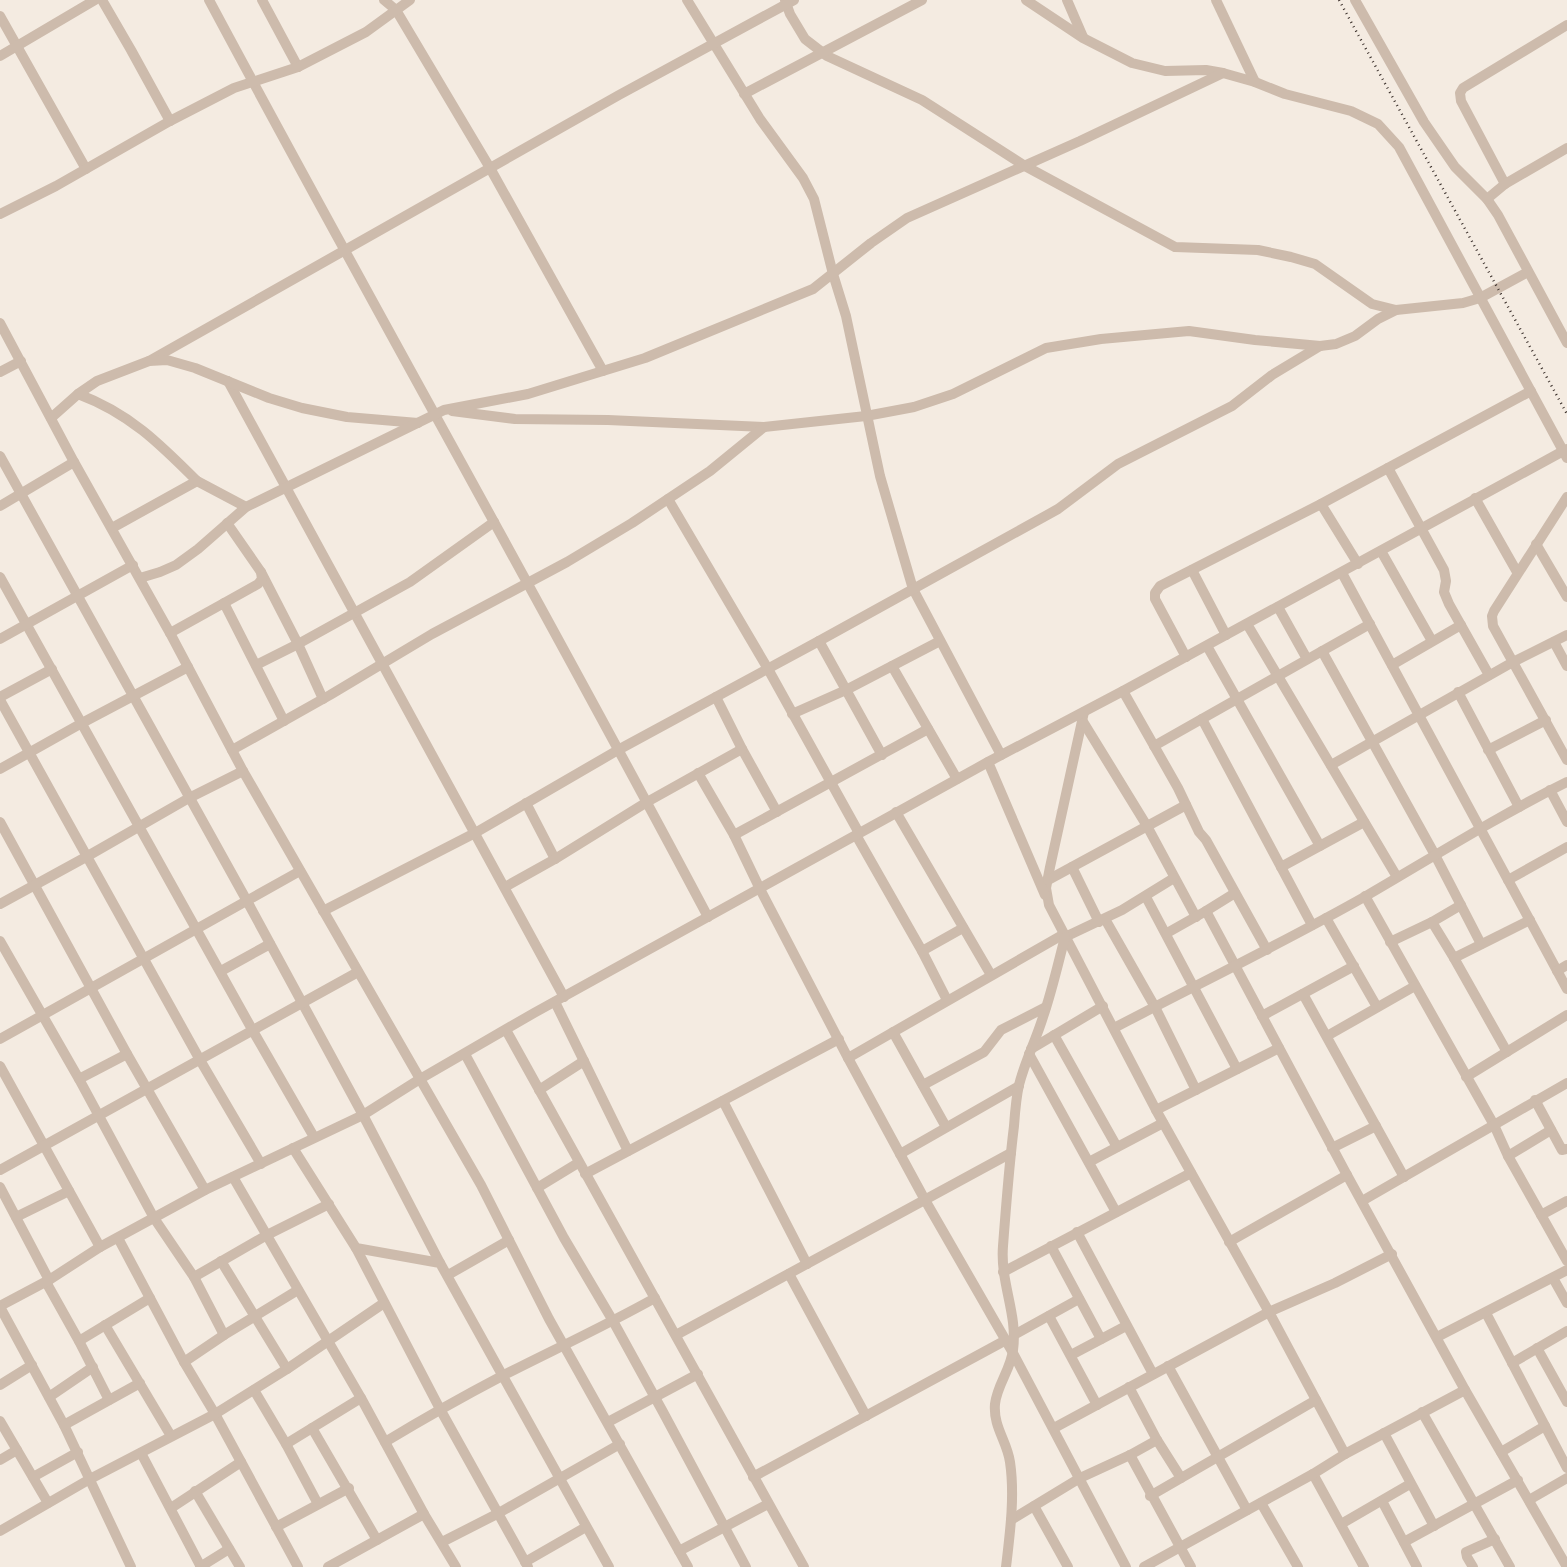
<svg xmlns="http://www.w3.org/2000/svg" width="1567" height="1567" font-family="Manrope,sans-serif">
	<rect width="100%" height="100%" fill="#f4ebe1"/>
	<g fill="none" stroke-linecap="round" stroke-linejoin="round">
		<g stroke="#cdbbac" stroke-width="10">
			<path d="M 102,0 L 131,50 L 170,121"/>
			<path d="M 209,0 C 373,307 545,609 708,917"/>
			<path d="M 262,0 L 298,67"/>
			<path d="M 384,0 L 396,10 L 490,168 L 603,371"/>
			<path d="M 687,0 L 760,119 L 803,178 L 814,199 L 833,274 L 846,316 L 880,476 L 913,589 L 1001,755"/>
			<path d="M 785,0 L 790,14 L 805,39 L 827,56 L 922,100 L 1025,166 L 1162,240 L 1175,247 L 1258,250 L 1291,257 L 1315,264 L 1372,304 L 1396,310"/>
			<path d="M 1026,0 L 1083,38 L 1132,63 L 1165,71 L 1206,70 L 1223,73 L 1255,82 L 1285,94 L 1351,111 L 1378,124 L 1399,147 L 1567,458"/>
			<path d="M 1067,0 L 1083,37"/>
			<path d="M 1216,0 L 1255,82"/>
			<path d="M 1355,0 L 1424,122 L 1455,167 L 1487,199 L 1498,215 L 1567,343"/>
			<path d="M 0,16 L 86,169"/>
			<path d="M 0,56 L 95,0"/>
			<path d="M 744,94 L 922,0"/>
			<path d="M 1505,184 L 1461,101 L 1460,93 L 1463,88 L 1567,25"/>
			<path d="M 1487,199 L 1505,184 L 1567,148"/>
			<path d="M 0,214 L 56,186 L 170,121 L 234,88 L 298,67 L 366,32 L 410,0"/>
			<path d="M 0,323 L 74,462 L 170,633 L 243,771 L 481,1185 L 549,1319 L 688,1567"/>
			<path d="M 149,361 L 619,95 L 794,0"/>
			<path d="M 0,372 L 21,361"/>
			<path d="M 228,381 L 564,997"/>
			<path d="M 78,394 C 129,413 159,443 197,481 L 112,528"/>
			<path d="M 452,411 L 515,419 L 608,420 L 764,427 L 866,416 L 914,407 L 953,394 L 1046,348 L 1101,339 L 1189,331 L 1255,340 L 1320,346 L 1336,344 L 1355,336 L 1378,319 L 1396,310 L 1463,303 L 1480,298 L 1528,272"/>
			<path d="M 51,418 L 78,394 L 97,381 L 149,361 L 167,360 L 195,368 L 269,398 L 302,408 L 347,417 L 418,423"/>
			<path d="M 0,456 L 247,901 L 363,1115 L 440,1263"/>
			<path d="M 1388,468 L 1444,570 L 1446,581 L 1444,592 L 1449,604 L 1489,675"/>
			<path d="M 197,481 L 246,507"/>
			<path d="M 1567,497 L 1494,611 L 1492,616 L 1493,626 L 1567,760"/>
			<path d="M 1475,498 L 1517,572"/>
			<path d="M 668,499 L 768,669 L 859,833"/>
			<path d="M 1321,504 L 1358,564"/>
			<path d="M 0,506 L 74,462"/>
			<path d="M 1536,544 L 1567,597"/>
			<path d="M 1381,551 L 1432,641"/>
			<path d="M 1192,570 L 1226,635"/>
			<path d="M 261,572 L 298,644 L 323,699"/>
			<path d="M 1342,573 L 1567,989"/>
			<path d="M 0,577 L 253,1031 L 314,1137"/>
			<path d="M 140,578 L 160,572 L 176,565 L 198,549 L 246,507 L 444,410 L 528,394 L 645,358 L 813,289 L 871,243 L 907,218 L 1080,141 L 1223,73"/>
			<path d="M 224,603 L 258,584 L 262,579 L 261,572 L 227,523"/>
			<path d="M 1278,607 L 1307,659"/>
			<path d="M 1247,624 L 1397,877"/>
			<path d="M 170,633 L 224,603 L 284,721"/>
			<path d="M 0,639 L 133,565"/>
			<path d="M 819,641 L 882,755"/>
			<path d="M 1554,642 L 1567,666"/>
			<path d="M 1207,646 L 1320,846"/>
			<path d="M 1322,651 L 1435,855 L 1481,944"/>
			<path d="M 1186,657 L 1155,599 L 1155,593 L 1160,586 L 1321,504 L 1531,391"/>
			<path d="M 256,665 L 298,644 L 410,582 L 494,522"/>
			<path d="M 1392,665 L 1461,625"/>
			<path d="M 892,666 L 957,779"/>
			<path d="M 1123,691 L 1178,788 L 1199,832 L 1206,840 L 1267,950"/>
			<path d="M 1458,692 L 1519,807"/>
			<path d="M 0,697 L 52,669"/>
			<path d="M 716,697 L 742,749 L 777,812"/>
			<path d="M 0,700 L 200,1060 L 261,1164"/>
			<path d="M 1084,712 L 1050,867 L 1046,888 L 1049,905 L 1156,1110 L 1269,1312 L 1345,1454"/>
			<path d="M 792,714 L 846,690 L 940,641"/>
			<path d="M 1202,719 L 1312,925"/>
			<path d="M 1082,720 L 1147,826 L 1196,917"/>
			<path d="M 1154,746 L 1370,624"/>
			<path d="M 232,750 L 330,695 L 432,634 L 567,562 L 632,523 L 710,471 L 764,427"/>
			<path d="M 1488,750 L 1546,720"/>
			<path d="M 988,762 L 1045,895"/>
			<path d="M 1331,765 L 1513,662 L 1567,635"/>
			<path d="M 0,769 L 82,723 L 188,667"/>
			<path d="M 698,773 L 734,835 L 760,889 L 848,1058 L 925,1200 L 1013,1353 L 1126,1567"/>
			<path d="M 1550,790 L 1567,822"/>
			<path d="M 526,803 L 555,859"/>
			<path d="M 896,812 L 991,975"/>
			<path d="M 0,822 L 127,1054 L 205,1190"/>
			<path d="M 734,835 L 928,729"/>
			<path d="M 856,835 L 922,951 L 947,1000"/>
			<path d="M 1072,867 L 1099,922"/>
			<path d="M 1281,867 L 1364,822"/>
			<path d="M 1048,880 L 1186,805"/>
			<path d="M 1508,880 L 1567,847"/>
			<path d="M 505,887 L 555,859 L 647,802 L 742,749"/>
			<path d="M 1365,896 L 1494,1125 L 1508,1156 L 1567,1261"/>
			<path d="M 1146,897 L 1237,1069"/>
			<path d="M 0,904 L 86,857 L 189,798 L 243,771"/>
			<path d="M 323,911 L 475,833 L 618,750 L 819,641 L 1058,509 L 1118,464 L 1232,406 L 1272,375 L 1320,346"/>
			<path d="M 1206,911 L 1347,1175 L 1465,1390 L 1567,1567"/>
			<path d="M 1326,918 L 1377,1007"/>
			<path d="M 1105,919 L 1155,1007 L 1196,1090"/>
			<path d="M 1432,922 L 1454,958 L 1507,1052"/>
			<path d="M 1167,933 L 1206,911 L 1235,893"/>
			<path d="M 1065,937 L 1122,910 L 1174,878"/>
			<path d="M 0,941 L 79,1079 L 154,1218 L 194,1277 L 224,1335"/>
			<path d="M 1390,942 L 1432,922 L 1461,905"/>
			<path d="M 922,951 L 963,928"/>
			<path d="M 1454,958 L 1530,920"/>
			<path d="M 221,971 L 270,944"/>
			<path d="M 1557,971 L 1567,965"/>
			<path d="M 1303,994 L 1404,1177"/>
			<path d="M 555,1002 L 628,1151"/>
			<path d="M 1262,1016 L 1354,966"/>
			<path d="M 1114,1028 C 1198,984 1283,943 1366,896 C 1433,857 1498,816 1567,782"/>
			<path d="M 506,1030 L 804,1567"/>
			<path d="M 893,1032 L 946,1127"/>
			<path d="M 1054,1035 L 1117,1147"/>
			<path d="M 1327,1036 L 1415,986"/>
			<path d="M 0,1039 L 300,871"/>
			<path d="M 1031,1049 L 1103,1006"/>
			<path d="M 465,1054 L 564,1238 L 613,1321 L 663,1412 L 746,1567"/>
			<path d="M 1029,1054 L 1116,1212"/>
			<path d="M 848,1058 L 1064,934"/>
			<path d="M 0,1066 L 100,1247"/>
			<path d="M 1466,1077 L 1567,1015"/>
			<path d="M 79,1079 L 127,1054"/>
			<path d="M 923,1085 L 984,1052 L 1001,1030 L 1046,1007"/>
			<path d="M 539,1090 L 584,1061"/>
			<path d="M 1535,1100 L 1562,1150 L 1567,1149"/>
			<path d="M 723,1101 L 807,1264"/>
			<path d="M 1156,1110 L 1279,1048"/>
			<path d="M 293,1148 L 356,1248 L 440,1263 L 609,1567"/>
			<path d="M 1332,1148 L 1376,1126"/>
			<path d="M 900,1154 L 1019,1086"/>
			<path d="M 1508,1156 L 1551,1130"/>
			<path d="M 1089,1162 L 1163,1123"/>
			<path d="M 0,1170 L 358,972"/>
			<path d="M 585,1174 L 839,1039"/>
			<path d="M 233,1177 L 361,1398 L 424,1514 L 456,1567"/>
			<path d="M 0,1187 L 49,1280"/>
			<path d="M 537,1188 L 578,1163"/>
			<path d="M 1362,1201 L 1567,1083"/>
			<path d="M 1541,1215 L 1567,1201"/>
			<path d="M 16,1217 L 69,1191"/>
			<path d="M 1077,1232 L 1153,1374"/>
			<path d="M 118,1238 L 184,1362 L 215,1414 L 298,1567"/>
			<path d="M 1229,1242 L 1347,1175"/>
			<path d="M 1051,1246 L 1101,1339"/>
			<path d="M 356,1248 L 440,1409 L 528,1567"/>
			<path d="M 221,1261 L 287,1369"/>
			<path d="M 1003,1272 L 1191,1173"/>
			<path d="M 789,1274 L 866,1416"/>
			<path d="M 448,1275 L 509,1240"/>
			<path d="M 194,1277 L 267,1235 L 329,1204"/>
			<path d="M 1553,1278 L 1567,1303"/>
			<path d="M 46,1282 L 79,1341 L 109,1400"/>
			<path d="M 0,1306 L 49,1280 L 100,1247 L 205,1190 L 363,1115 L 420,1079 L 534,1013 L 988,762 L 1123,691 L 1567,449"/>
			<path d="M 0,1307 L 64,1425 L 131,1567"/>
			<path d="M 1486,1313 L 1567,1468"/>
			<path d="M 1049,1316 L 1097,1405"/>
			<path d="M 105,1325 L 171,1436"/>
			<path d="M 676,1335 L 1011,1153"/>
			<path d="M 1014,1335 L 1079,1299"/>
			<path d="M 1437,1337 L 1567,1270"/>
			<path d="M 79,1341 L 150,1298"/>
			<path d="M 1537,1348 L 1567,1402"/>
			<path d="M 1071,1355 L 1126,1326"/>
			<path d="M 184,1362 L 224,1335 L 298,1290"/>
			<path d="M 1512,1363 L 1567,1331"/>
			<path d="M 1168,1366 L 1247,1510"/>
			<path d="M 0,1385 L 32,1365"/>
			<path d="M 1129,1387 L 1157,1440 L 1181,1478"/>
			<path d="M 254,1390 L 286,1444 L 318,1504"/>
			<path d="M 49,1397 L 93,1367"/>
			<path d="M 1422,1412 L 1510,1567"/>
			<path d="M 0,1421 L 48,1503"/>
			<path d="M 608,1422 L 698,1374"/>
			<path d="M 64,1425 L 140,1383"/>
			<path d="M 312,1428 L 377,1540"/>
			<path d="M 1054,1428 L 1269,1312 L 1335,1283 L 1392,1254"/>
			<path d="M 1384,1433 L 1434,1526"/>
			<path d="M 385,1442 C 423,1419 462,1397 502,1376 C 553,1350 605,1326 655,1298"/>
			<path d="M 286,1444 L 361,1398"/>
			<path d="M 1501,1452 L 1545,1426"/>
			<path d="M 141,1453 L 201,1567"/>
			<path d="M 1130,1455 L 1191,1567"/>
			<path d="M 0,1460 L 17,1450"/>
			<path d="M 1313,1474 L 1364,1567"/>
			<path d="M 33,1477 L 78,1452"/>
			<path d="M 753,1477 L 1006,1340"/>
			<path d="M 195,1491 L 240,1567"/>
			<path d="M 1150,1496 L 1316,1400"/>
			<path d="M 1529,1500 L 1567,1478"/>
			<path d="M 1382,1501 L 1417,1567"/>
			<path d="M 1261,1503 L 1298,1567"/>
			<path d="M 1034,1506 L 1068,1567"/>
			<path d="M 171,1508 L 241,1462"/>
			<path d="M 1011,1520 L 1080,1478 L 1130,1455 L 1157,1440"/>
			<path d="M 1341,1524 L 1410,1484"/>
			<path d="M 276,1527 L 349,1488"/>
			<path d="M 0,1531 L 90,1479 L 215,1414 L 287,1369 L 384,1303"/>
			<path d="M 442,1542 L 497,1514 L 620,1444"/>
			<path d="M 1404,1542 L 1518,1480"/>
			<path d="M 679,1551 L 768,1504"/>
			<path d="M 525,1562 L 586,1527"/>
			<path d="M 200,1567 L 229,1549"/>
			<path d="M 328,1567 L 424,1514"/>
			<path d="M 1006,1567 C 1010,1533 1015,1496 1010,1462 C 1007,1441 993,1427 995,1404 C 997,1385 1011,1369 1013,1350 C 1018,1314 1000,1283 1003,1246 C 1006,1206 1009,1166 1014,1126 C 1015,1112 1016,1098 1019,1085 C 1025,1061 1036,1040 1043,1017 C 1052,991 1058,964 1065,937"/>
			<path d="M 1144,1567 L 1313,1474 L 1345,1454 L 1465,1390"/>
			<path d="M 1473,1567 L 1467,1557 L 1466,1552 L 1495,1539"/>
		</g>
		<path stroke="#3b302b" stroke-width="2.5" stroke-dasharray="1 4" stroke-linecap="butt" d="M 1339,0 L 1567,414"/>
	</g>
</svg>
